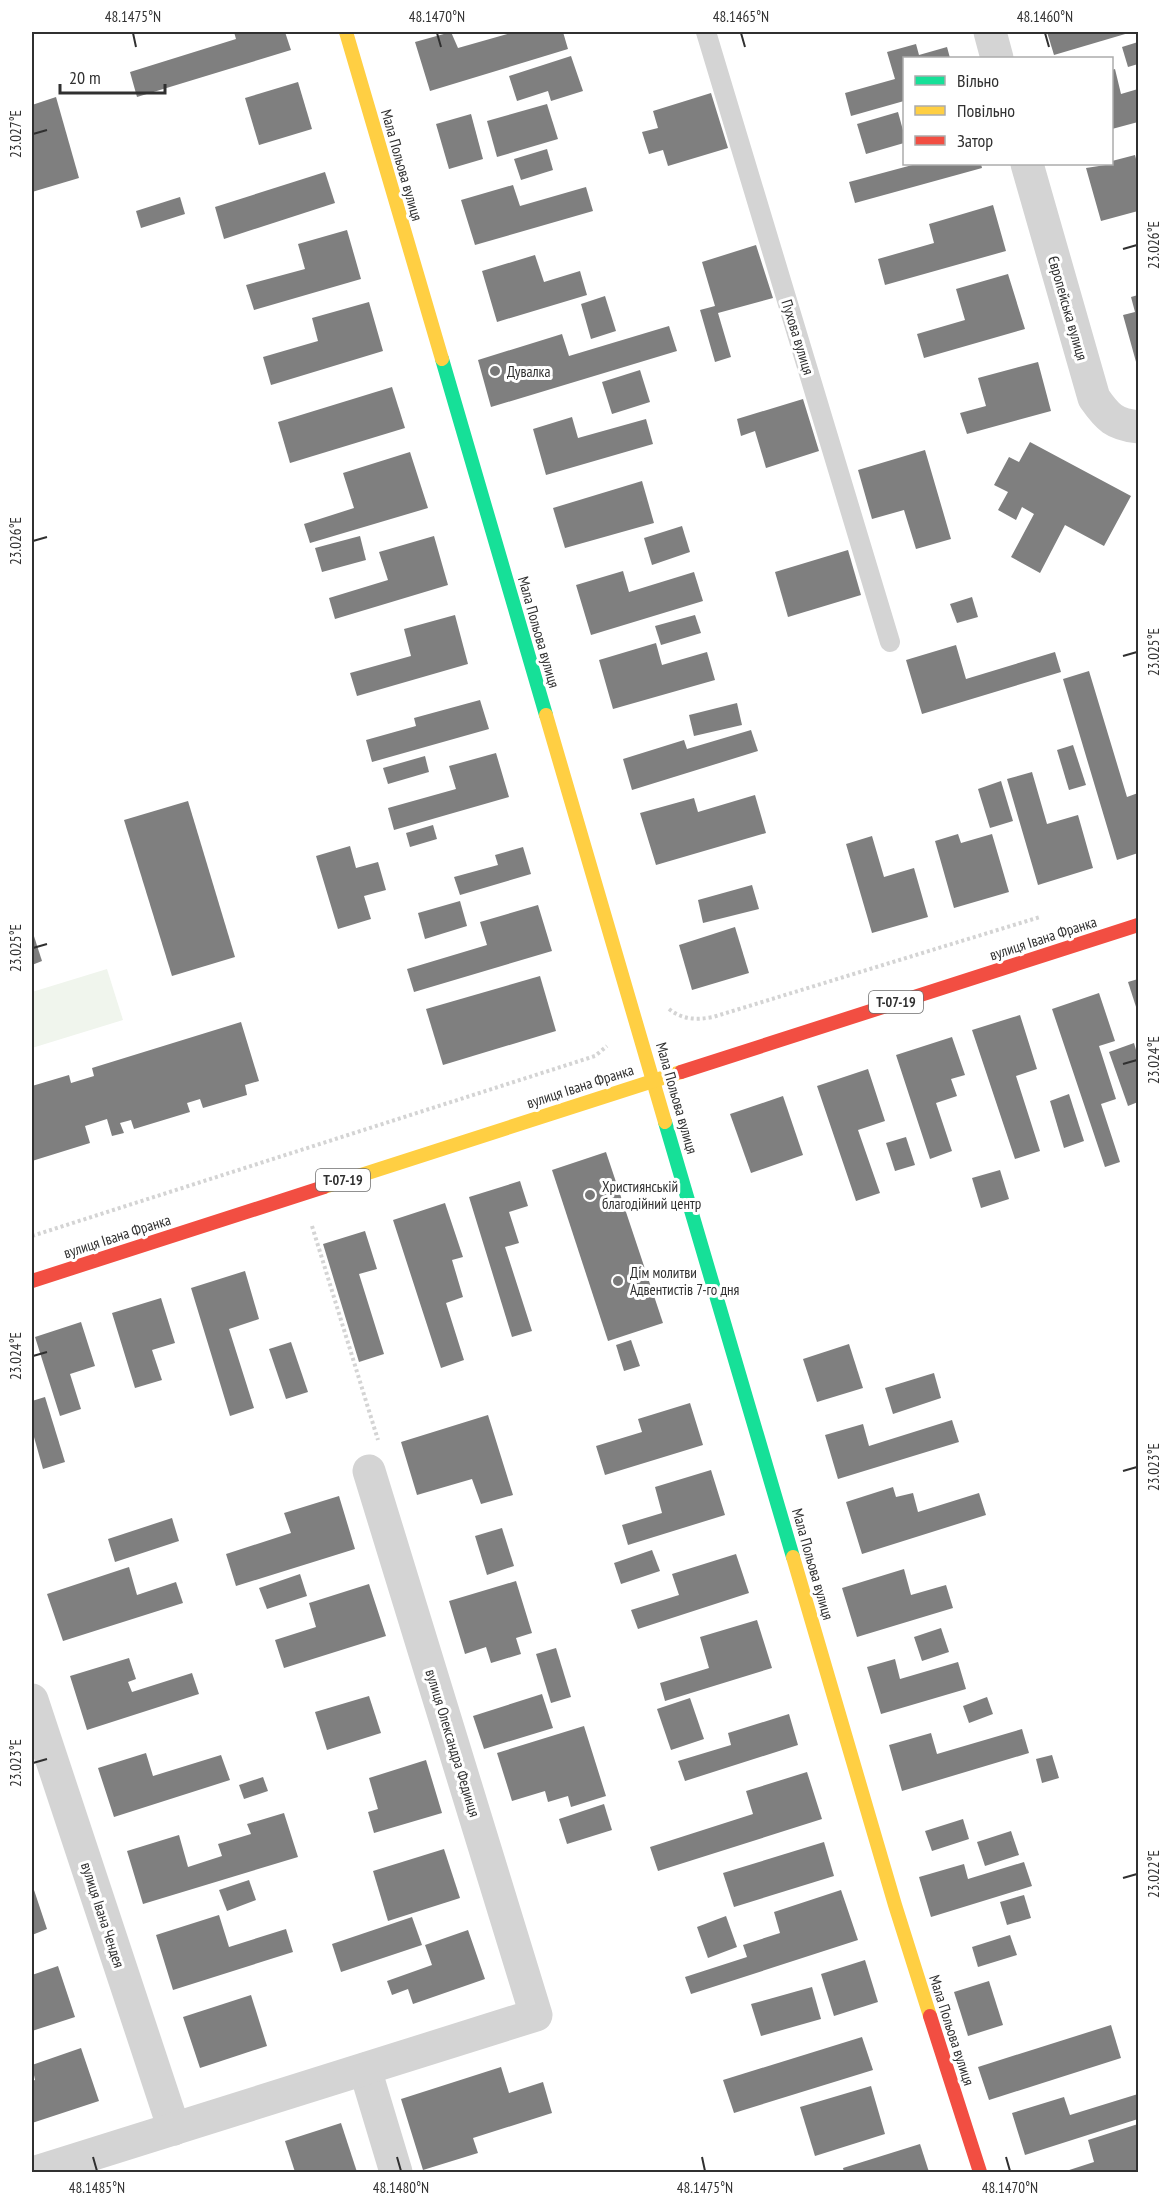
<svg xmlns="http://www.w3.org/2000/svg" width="1170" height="2204" font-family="'PT Sans Narrow',sans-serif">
	<rect width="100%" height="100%" fill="#fff"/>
	<path fill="#f0f5ed" d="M 107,969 L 123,1020 L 32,1048 L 32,992 Z"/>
	<g fill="#7f7f7f">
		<path d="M 234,32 L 285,32 L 291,50 L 137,97 L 130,72 L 236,39 Z"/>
		<path d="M 451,32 L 458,48 L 514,32 L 563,32 L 568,49 L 430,91 L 415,42 Z"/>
		<path d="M 1047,32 L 1132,32 L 1054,55 Z"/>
		<path d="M 1138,42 L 1138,64 L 1128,67 L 1122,47 Z"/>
		<path d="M 916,44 L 919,55 L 947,47 L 950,58 L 904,58 L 904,101 L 851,116 L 845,93 L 895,79 L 887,52 Z"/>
		<path d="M 571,56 L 583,91 L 551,101 L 548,91 L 517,101 L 509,76 Z"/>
		<path d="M 1115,69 L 1121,94 L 1138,89 L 1138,122 L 1112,129 L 1112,70 Z"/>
		<path d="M 298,82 L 312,129 L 259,145 L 245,98 Z"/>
		<path d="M 711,93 L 728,148 L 668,166 L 663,150 L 649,154 L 642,132 L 658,128 L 653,111 Z"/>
		<path d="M 56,97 L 79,178 L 32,192 L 32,105 Z"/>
		<path d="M 547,104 L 558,139 L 497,157 L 487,121 Z"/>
		<path d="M 898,112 L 904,134 L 904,143 L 866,154 L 857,124 Z"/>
		<path d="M 471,114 L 483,159 L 449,169 L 436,124 Z"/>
		<path d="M 547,149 L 553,170 L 521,180 L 514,159 Z"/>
		<path d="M 1135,155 L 1138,167 L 1138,211 L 1101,221 L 1086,168 L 1112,164 L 1112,161 Z"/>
		<path d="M 916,164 L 981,164 L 982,168 L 855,203 L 849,182 Z"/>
		<path d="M 325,172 L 335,203 L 224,239 L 215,207 Z"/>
		<path d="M 513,185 L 520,206 L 586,187 L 593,211 L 475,245 L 461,200 Z"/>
		<path d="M 180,197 L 185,214 L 141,228 L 136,211 Z"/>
		<path d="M 993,205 L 1006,251 L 885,285 L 878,259 L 934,243 L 929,224 Z"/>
		<path d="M 347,230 L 361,279 L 254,310 L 246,285 L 305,269 L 298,244 Z"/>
		<path d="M 756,245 L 773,298 L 718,313 L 731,357 L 715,362 L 700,310 L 715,306 L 702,262 Z"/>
		<path d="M 535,255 L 544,282 L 580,271 L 587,295 L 497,322 L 482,271 Z"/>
		<path d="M 1008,274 L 1025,329 L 924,358 L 917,334 L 965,320 L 956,289 Z"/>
		<path d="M 1138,295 L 1138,369 L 1123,315 L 1135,312 L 1131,297 Z"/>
		<path d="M 605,296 L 616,331 L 591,339 L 581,304 Z"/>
		<path d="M 369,302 L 383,351 L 271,385 L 263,357 L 318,341 L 312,318 Z"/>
		<path d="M 669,326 L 677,351 L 491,407 L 478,360 L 562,334 L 569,356 Z"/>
		<path d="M 1038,362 L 1051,411 L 967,434 L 960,413 L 986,406 L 978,378 Z"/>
		<path d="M 640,370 L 650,402 L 612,414 L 602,382 Z"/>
		<path d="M 392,387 L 405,428 L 290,463 L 278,422 Z"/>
		<path d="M 803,399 L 819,451 L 766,468 L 755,431 L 741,436 L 737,419 Z"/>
		<path d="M 572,417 L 578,438 L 646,419 L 653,444 L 546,475 L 533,429 Z"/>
		<path d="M 1030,442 L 1131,496 L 1104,546 L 1065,525 L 1040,573 L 1011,557 L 1034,514 L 1022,507 L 1016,520 L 998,510 L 1008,492 L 994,485 L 1009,457 L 1019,462 Z"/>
		<path d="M 925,450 L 951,539 L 916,549 L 904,510 L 872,519 L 858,470 Z"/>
		<path d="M 410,452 L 428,508 L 310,543 L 304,524 L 354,508 L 343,473 Z"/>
		<path d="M 642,481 L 654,523 L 565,548 L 553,508 Z"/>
		<path d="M 682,526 L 690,552 L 652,565 L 644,538 Z"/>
		<path d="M 360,536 L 366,560 L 322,572 L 315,548 Z"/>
		<path d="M 434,536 L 448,585 L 335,619 L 329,598 L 388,580 L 379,552 Z"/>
		<path d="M 848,550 L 861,595 L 788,617 L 775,572 Z"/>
		<path d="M 623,571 L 629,592 L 694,572 L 703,601 L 591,635 L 576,585 Z"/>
		<path d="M 972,597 L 978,617 L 957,623 L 950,604 Z"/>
		<path d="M 455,615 L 468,664 L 357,696 L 350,673 L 411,656 L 404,629 Z"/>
		<path d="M 695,615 L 701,633 L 661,645 L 655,626 Z"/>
		<path d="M 656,643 L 662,665 L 707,652 L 715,680 L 613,709 L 599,660 Z"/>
		<path d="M 956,645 L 966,679 L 1055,652 L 1061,672 L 922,714 L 906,660 Z"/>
		<path d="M 1089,671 L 1127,797 L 1138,793 L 1138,853 L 1117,860 L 1063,679 Z"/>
		<path d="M 480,700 L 489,729 L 372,762 L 366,740 L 416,726 L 414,718 Z"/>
		<path d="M 737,703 L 742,725 L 694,736 L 689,715 Z"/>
		<path d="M 751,730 L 758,751 L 632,790 L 623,759 L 684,740 L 687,749 Z"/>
		<path d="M 1073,745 L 1086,785 L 1069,790 L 1057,750 Z"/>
		<path d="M 496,753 L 509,797 L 394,830 L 388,808 L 456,789 L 449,766 Z"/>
		<path d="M 425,756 L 429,772 L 388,784 L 383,768 Z"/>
		<path d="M 1032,772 L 1047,824 L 1078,815 L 1093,868 L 1038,885 L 1007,779 Z"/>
		<path d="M 1001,781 L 1013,821 L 990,828 L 978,789 Z"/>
		<path d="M 755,795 L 766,833 L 656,865 L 640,813 L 694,798 L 698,812 Z"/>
		<path d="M 188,801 L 235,957 L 172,976 L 124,820 Z"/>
		<path d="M 433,825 L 437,839 L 410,847 L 406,833 Z"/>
		<path d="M 958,834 L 961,843 L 992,834 L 1009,892 L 954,908 L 935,841 Z"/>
		<path d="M 872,836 L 884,877 L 914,868 L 928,917 L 872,933 L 846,844 Z"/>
		<path d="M 350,846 L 356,868 L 378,862 L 386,890 L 364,896 L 371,919 L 338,929 L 316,856 Z"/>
		<path d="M 523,847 L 531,874 L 460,895 L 454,877 L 498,865 L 495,855 Z"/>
		<path d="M 752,885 L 759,909 L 703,923 L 698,900 Z"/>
		<path d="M 460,901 L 467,926 L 425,939 L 418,913 Z"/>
		<path d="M 538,905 L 552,951 L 414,992 L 407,969 L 487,945 L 480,922 Z"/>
		<path d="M 735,927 L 749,973 L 692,990 L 679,945 Z"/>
		<path d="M 32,930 L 42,961 L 32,965 Z"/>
		<path d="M 540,976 L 556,1031 L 443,1065 L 426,1009 Z"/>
		<path d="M 1138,979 L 1138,1013 L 1128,982 Z"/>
		<path d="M 1099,993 L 1115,1041 L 1099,1046 L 1116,1099 L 1101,1104 L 1120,1162 L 1105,1167 L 1052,1009 Z"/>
		<path d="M 1020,1015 L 1037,1069 L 1016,1076 L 1040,1151 L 1015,1159 L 972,1030 Z"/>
		<path d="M 241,1022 L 259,1081 L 245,1085 L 247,1095 L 203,1108 L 200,1099 L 187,1103 L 190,1112 L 134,1129 L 131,1120 L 120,1123 L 124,1133 L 112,1136 L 107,1119 L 85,1126 L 90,1143 L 32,1161 L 32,1086 L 69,1075 L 71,1083 L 94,1076 L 92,1068 Z"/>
		<path d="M 952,1037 L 965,1075 L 951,1079 L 957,1096 L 936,1103 L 952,1151 L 930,1159 L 896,1055 Z"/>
		<path d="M 1134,1043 L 1138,1057 L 1138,1102 L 1128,1106 L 1109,1052 Z"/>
		<path d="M 868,1069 L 885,1121 L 858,1130 L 880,1193 L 856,1201 L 817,1086 Z"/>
		<path d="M 1069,1094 L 1084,1141 L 1064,1148 L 1050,1101 Z"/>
		<path d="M 783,1096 L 803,1155 L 751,1173 L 730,1114 Z"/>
		<path d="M 906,1137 L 915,1165 L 895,1171 L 886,1143 Z"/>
		<path d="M 606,1152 L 663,1323 L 608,1341 L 552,1170 Z"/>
		<path d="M 1000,1170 L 1009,1199 L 981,1208 L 972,1178 Z"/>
		<path d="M 520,1181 L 528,1206 L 509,1212 L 519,1243 L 505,1247 L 532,1331 L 512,1337 L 469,1197 Z"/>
		<path d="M 445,1203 L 463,1257 L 452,1260 L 463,1297 L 446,1303 L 464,1360 L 441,1368 L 393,1220 Z"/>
		<path d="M 365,1231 L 377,1269 L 359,1274 L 384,1354 L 359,1362 L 323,1244 Z"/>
		<path d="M 245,1271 L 259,1319 L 229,1329 L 254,1408 L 230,1416 L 191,1288 Z"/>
		<path d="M 161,1298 L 175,1343 L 152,1350 L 162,1380 L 135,1388 L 112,1313 Z"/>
		<path d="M 81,1322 L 95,1366 L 70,1374 L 81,1409 L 60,1416 L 35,1337 Z"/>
		<path d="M 631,1340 L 640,1366 L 624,1371 L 616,1345 Z"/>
		<path d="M 291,1342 L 308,1392 L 286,1399 L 269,1349 Z"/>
		<path d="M 849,1344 L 863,1388 L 817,1402 L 803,1359 Z"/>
		<path d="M 934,1373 L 941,1398 L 893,1414 L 885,1388 Z"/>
		<path d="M 45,1397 L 65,1462 L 43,1469 L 32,1430 L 32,1401 Z"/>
		<path d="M 690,1403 L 703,1445 L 605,1475 L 596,1446 L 642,1432 L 638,1419 Z"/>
		<path d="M 488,1415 L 513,1495 L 481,1504 L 472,1479 L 417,1495 L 401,1442 Z"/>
		<path d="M 952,1420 L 959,1442 L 838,1479 L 825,1435 L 863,1424 L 869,1446 Z"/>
		<path d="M 711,1470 L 725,1515 L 628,1545 L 622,1525 L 662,1513 L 655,1487 Z"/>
		<path d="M 893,1487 L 896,1497 L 913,1493 L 918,1512 L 979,1493 L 986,1515 L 862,1554 L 846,1502 Z"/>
		<path d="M 339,1496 L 355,1549 L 236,1586 L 226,1554 L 291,1533 L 284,1513 Z"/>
		<path d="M 172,1518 L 179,1541 L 115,1562 L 108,1539 Z"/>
		<path d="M 502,1528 L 514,1566 L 487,1575 L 475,1536 Z"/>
		<path d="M 652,1550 L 660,1571 L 621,1584 L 614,1563 Z"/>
		<path d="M 736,1554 L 749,1593 L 638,1629 L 631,1610 L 679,1595 L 672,1574 Z"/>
		<path d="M 129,1567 L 137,1595 L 176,1582 L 183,1603 L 63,1641 L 47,1594 Z"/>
		<path d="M 904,1569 L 911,1595 L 946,1585 L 953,1608 L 857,1637 L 842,1588 Z"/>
		<path d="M 300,1574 L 307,1596 L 267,1609 L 259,1588 Z"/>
		<path d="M 516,1581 L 532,1633 L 516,1638 L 521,1654 L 491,1663 L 486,1647 L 465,1654 L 449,1601 Z"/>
		<path d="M 369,1584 L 386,1636 L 284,1668 L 275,1640 L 316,1627 L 309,1603 Z"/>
		<path d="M 757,1620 L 772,1668 L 665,1701 L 660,1683 L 709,1668 L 700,1637 Z"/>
		<path d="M 941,1628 L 949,1652 L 922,1661 L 914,1637 Z"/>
		<path d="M 556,1648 L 571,1697 L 551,1703 L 536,1654 Z"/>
		<path d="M 129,1658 L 136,1679 L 128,1682 L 132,1692 L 192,1673 L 199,1694 L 87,1730 L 70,1676 Z"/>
		<path d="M 895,1659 L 900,1679 L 958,1662 L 966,1689 L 881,1714 L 867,1667 Z"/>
		<path d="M 542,1694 L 553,1728 L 484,1749 L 473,1716 Z"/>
		<path d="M 369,1696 L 381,1733 L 327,1750 L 315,1712 Z"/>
		<path d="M 987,1697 L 993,1714 L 969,1723 L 963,1706 Z"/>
		<path d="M 690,1698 L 704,1739 L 671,1750 L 657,1709 Z"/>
		<path d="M 789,1714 L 798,1745 L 685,1781 L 678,1761 L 731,1745 L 728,1733 Z"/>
		<path d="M 584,1726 L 606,1796 L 571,1807 L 568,1796 L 548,1802 L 545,1791 L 512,1801 L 497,1753 Z"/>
		<path d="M 1022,1729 L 1029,1753 L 902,1791 L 889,1745 L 931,1733 L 937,1754 Z"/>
		<path d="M 146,1753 L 153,1776 L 221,1755 L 230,1780 L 114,1817 L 98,1768 Z"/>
		<path d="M 1052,1755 L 1059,1778 L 1042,1783 L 1036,1759 Z"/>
		<path d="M 426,1760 L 442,1813 L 374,1833 L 368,1812 L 378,1809 L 369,1778 Z"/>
		<path d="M 807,1772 L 822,1819 L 658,1871 L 650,1847 L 753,1814 L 746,1791 Z"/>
		<path d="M 263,1777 L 268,1791 L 244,1799 L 239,1785 Z"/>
		<path d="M 604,1804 L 612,1830 L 567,1844 L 559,1819 Z"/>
		<path d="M 284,1813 L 298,1857 L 143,1904 L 127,1851 L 179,1835 L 188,1867 L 222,1856 L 218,1844 L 251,1834 L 247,1824 Z"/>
		<path d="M 963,1819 L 969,1839 L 932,1851 L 925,1831 Z"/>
		<path d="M 1011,1831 L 1019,1855 L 985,1866 L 977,1842 Z"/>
		<path d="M 824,1842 L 834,1876 L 734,1907 L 723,1873 Z"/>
		<path d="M 444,1849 L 460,1898 L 388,1921 L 373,1871 Z"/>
		<path d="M 1024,1862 L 1032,1886 L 931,1917 L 919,1877 L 964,1864 L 968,1879 Z"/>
		<path d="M 249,1880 L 256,1900 L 227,1911 L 219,1890 Z"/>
		<path d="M 32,1884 L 47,1929 L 32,1935 Z"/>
		<path d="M 841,1890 L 858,1940 L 691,1994 L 685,1977 L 747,1957 L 743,1945 L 780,1933 L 774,1912 Z"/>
		<path d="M 1024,1895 L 1031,1918 L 1007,1925 L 1000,1902 Z"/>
		<path d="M 219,1915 L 229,1947 L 286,1929 L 293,1952 L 173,1990 L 156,1935 Z"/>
		<path d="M 726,1916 L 737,1947 L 708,1958 L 697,1927 Z"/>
		<path d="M 412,1917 L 422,1945 L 341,1972 L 332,1944 Z"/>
		<path d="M 468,1930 L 485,1979 L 413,2004 L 408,1989 L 392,1995 L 387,1981 L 432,1965 L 425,1945 Z"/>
		<path d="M 1010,1935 L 1017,1955 L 978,1967 L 972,1947 Z"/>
		<path d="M 865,1960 L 878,2002 L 834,2016 L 821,1974 Z"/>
		<path d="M 58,1966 L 75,2017 L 32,2031 L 32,1975 Z"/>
		<path d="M 989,1981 L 1003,2025 L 968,2036 L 954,1992 Z"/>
		<path d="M 812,1987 L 821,2019 L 761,2036 L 751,2004 Z"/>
		<path d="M 251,1995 L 267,2046 L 200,2068 L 183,2017 Z"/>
		<path d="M 1111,2025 L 1121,2058 L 989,2100 L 978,2067 Z"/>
		<path d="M 862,2037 L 873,2070 L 734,2113 L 723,2080 Z"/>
		<path d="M 81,2048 L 99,2101 L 32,2123 L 32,2081 L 35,2080 L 32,2065 Z"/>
		<path d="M 501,2067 L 509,2093 L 543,2082 L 552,2113 L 473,2138 L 478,2153 L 423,2170 L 401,2099 Z"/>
		<path d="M 871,2086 L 885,2134 L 815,2156 L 800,2107 Z"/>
		<path d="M 1138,2094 L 1138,2119 L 1025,2155 L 1012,2113 L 1064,2097 L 1070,2115 Z"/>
		<path d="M 341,2123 L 357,2172 L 295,2172 L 285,2141 Z"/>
		<path d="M 1138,2124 L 1138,2172 L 1063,2172 L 1094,2162 L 1088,2140 Z"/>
		<path d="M 920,2144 L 929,2172 L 844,2172 L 843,2168 Z"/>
	</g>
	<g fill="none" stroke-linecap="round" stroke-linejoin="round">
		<g stroke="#d4d4d4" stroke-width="4" stroke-dasharray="3 3" stroke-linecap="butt">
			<path d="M 669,1009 C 683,1020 696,1020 713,1017 L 1040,917"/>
			<path d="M 312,1226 L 378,1440"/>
			<path d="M 32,1236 L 595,1056 L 607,1046"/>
		</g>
		<path stroke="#d4d4d4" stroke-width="20" d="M 706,32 L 890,642"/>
		<g stroke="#d4d4d4" stroke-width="33">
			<path d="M 990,32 L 997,58"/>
			<path d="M 1027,164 L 1094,398 C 1108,418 1114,424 1138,427"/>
			<path d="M 32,1700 L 174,2129"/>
			<path d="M 365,2069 L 396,2172"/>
			<path d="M 36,2172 L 536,2015 L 369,1471"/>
		</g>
		<g stroke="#16e098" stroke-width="14">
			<path d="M 442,359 L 546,715"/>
			<path d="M 665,1122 L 793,1557"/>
		</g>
		<g stroke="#ffcf43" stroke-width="14">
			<path d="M 346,32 L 442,359"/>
			<path d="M 546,715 L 665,1122"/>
			<path d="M 324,1187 L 681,1072"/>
			<path d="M 793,1557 L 895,1905 L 930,2016"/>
		</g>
		<g stroke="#f24e42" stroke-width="14">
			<path d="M 681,1072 L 1138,925"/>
			<path d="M 32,1281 L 324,1187"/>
			<path d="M 930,2016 L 980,2172"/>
		</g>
	</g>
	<path fill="none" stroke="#303030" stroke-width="2" d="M 133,33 L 136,47M 437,33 L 441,47M 741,33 L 745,47M 1045,33 L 1049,47M 33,134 L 47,130M 1123,249 L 1137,245M 33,541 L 47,537M 1123,656 L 1137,652M 33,948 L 47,944M 1123,1064 L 1137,1060M 33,1356 L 47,1352M 1123,1471 L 1137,1467M 33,1763 L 47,1759M 1123,1878 L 1137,1874M 93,2157 L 97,2171M 397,2157 L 401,2171M 702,2157 L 705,2171M 1006,2157 L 1010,2171"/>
	<g fill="#787878" stroke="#fff" stroke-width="2">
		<circle cx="495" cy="371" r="6"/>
		<circle cx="590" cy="1195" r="6"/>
		<circle cx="618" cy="1281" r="6"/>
	</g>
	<g text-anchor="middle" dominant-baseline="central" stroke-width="6" stroke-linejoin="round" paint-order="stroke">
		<g fill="#fff" stroke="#6e6e6e" stroke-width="1.5">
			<rect x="869" y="991" width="54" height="22" rx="4.5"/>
			<rect x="316" y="1169" width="54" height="22" rx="4.5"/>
		</g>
		<g font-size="14" font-weight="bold" fill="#303030">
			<text x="896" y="1002">Т-07-19</text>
			<text x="343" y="1180">Т-07-19</text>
		</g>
		<g font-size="15" fill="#303030" stroke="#fff">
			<text transform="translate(402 165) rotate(74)">Мала Польова вулиця</text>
			<text transform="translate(1068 308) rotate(74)">Європейська вулиця</text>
			<text transform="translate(798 337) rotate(73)">Пухова вулиця</text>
			<text transform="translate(539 632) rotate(74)">Мала Польова вулиця</text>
			<text transform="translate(1043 938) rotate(-18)">вулиця Івана Франка</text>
			<text transform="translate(580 1086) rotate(-18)">вулиця Івана Франка</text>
			<text transform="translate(677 1098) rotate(74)">Мала Польова вулиця</text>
			<text transform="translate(117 1236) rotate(-18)">вулиця Івана Франка</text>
			<text transform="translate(813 1564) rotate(74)">Мала Польова вулиця</text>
			<text transform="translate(453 1743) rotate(73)">вулиця Олександра Фединця</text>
			<text transform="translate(103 1915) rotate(72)">вулиця Івана Чендея</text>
			<text transform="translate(952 2030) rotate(72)">Мала Польова вулиця</text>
		</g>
		<g font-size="15" fill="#303030" stroke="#fff" text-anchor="start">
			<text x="507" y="371">Дувалка</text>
			<text x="602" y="1186">Християнській<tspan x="602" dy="17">благодійний центр</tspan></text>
			<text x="630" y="1272">Дім молитви<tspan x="630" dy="17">Адвентистів 7-го дня</tspan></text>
		</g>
	</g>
	<rect width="1170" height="2204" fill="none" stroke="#ffffff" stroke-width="66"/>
	<rect x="903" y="57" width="210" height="108" fill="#ffffff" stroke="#acacac" stroke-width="1.5"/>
	<rect x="915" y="76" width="30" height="9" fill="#16e098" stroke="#acacac" stroke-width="1.5"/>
	<text x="957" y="87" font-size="18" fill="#303030">Вільно</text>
	<rect x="915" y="106" width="30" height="9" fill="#ffcf43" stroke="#acacac" stroke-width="1.5"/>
	<text x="957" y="117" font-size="18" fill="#303030">Повільно</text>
	<rect x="915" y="136" width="30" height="9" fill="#f24e42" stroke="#acacac" stroke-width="1.5"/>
	<text x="957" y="147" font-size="18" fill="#303030">Затор</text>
	<path d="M60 84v9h105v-9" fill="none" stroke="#303030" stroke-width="3"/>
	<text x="69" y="84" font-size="18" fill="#303030" stroke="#ffffff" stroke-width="4.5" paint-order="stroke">20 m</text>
	<rect x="33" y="33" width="1104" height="2138" fill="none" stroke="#303030" stroke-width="2"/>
	<g font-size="15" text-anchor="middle" fill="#303030">
		<text x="133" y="22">48.1475°N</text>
		<text x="437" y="22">48.1470°N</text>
		<text x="741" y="22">48.1465°N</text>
		<text x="1045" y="22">48.1460°N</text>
		<text transform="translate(16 134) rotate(-90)" y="5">23.027°E</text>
		<text transform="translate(1154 245) rotate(-90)" y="5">23.026°E</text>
		<text transform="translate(16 541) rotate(-90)" y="5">23.026°E</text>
		<text transform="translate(1154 652) rotate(-90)" y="5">23.025°E</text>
		<text transform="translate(16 948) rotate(-90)" y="5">23.025°E</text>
		<text transform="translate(1154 1060) rotate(-90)" y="5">23.024°E</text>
		<text transform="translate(16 1356) rotate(-90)" y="5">23.024°E</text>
		<text transform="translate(1154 1467) rotate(-90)" y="5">23.023°E</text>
		<text transform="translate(16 1763) rotate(-90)" y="5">23.023°E</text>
		<text transform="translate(1154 1874) rotate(-90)" y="5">23.022°E</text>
		<text x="97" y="2193">48.1485°N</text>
		<text x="401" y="2193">48.1480°N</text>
		<text x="705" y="2193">48.1475°N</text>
		<text x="1010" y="2193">48.1470°N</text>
	</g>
</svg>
